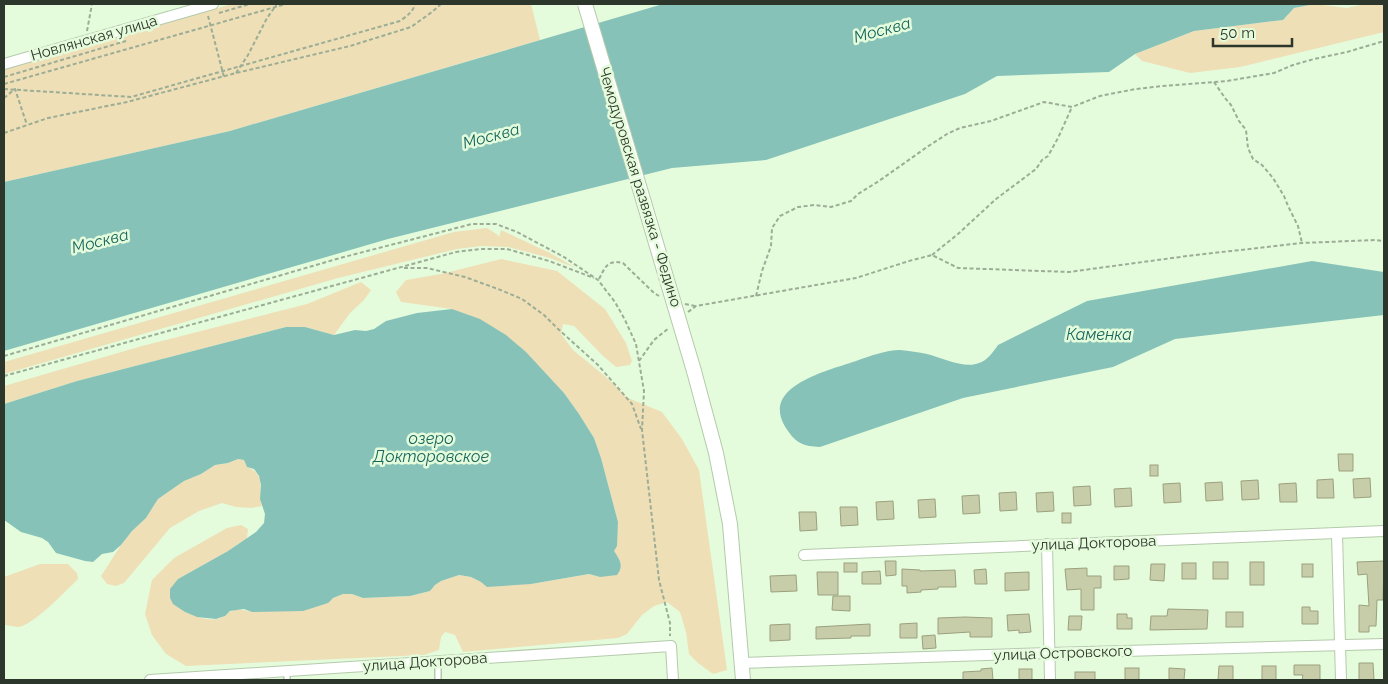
<svg xmlns="http://www.w3.org/2000/svg" width="1388" height="684" font-family="Raleway,sans-serif">
	<rect width="100%" height="100%" fill="#e5fcdc"/>
	<g fill="#eedfb7">
		<path d="M 232,4 L 531,4 L 540,40 L 230,131 L 4,182 L 4,69 Z"/>
		<path d="M 1315,4 L 1347,8 L 1365,4 L 1384,4 L 1384,32 L 1240,67 L 1190,73 L 1142,61 L 1135,54 L 1194,31 L 1283,20 L 1294,8 Z"/>
		<path d="M 487,228 L 498,235 L 499,237 L 501,230 L 550,253 L 576,268 L 550,258 L 508,247 L 481,246 L 457,249 L 338,278 L 4,374 L 4,362 L 426,240 L 454,232 Z"/>
		<path d="M 501,259 L 557,271 L 605,309 L 626,343 L 632,361 L 630,365 L 616,367 L 603,356 L 574,326 L 563,324 L 561,334 L 573,350 L 606,377 L 628,398 L 662,412 L 682,439 L 699,470 L 727,670 L 713,674 L 698,663 L 689,654 L 686,632 L 680,612 L 667,602 L 654,606 L 642,615 L 627,634 L 618,638 L 463,652 L 455,635 L 445,632 L 441,637 L 439,650 L 424,655 L 186,666 L 166,654 L 152,635 L 145,614 L 152,580 L 174,558 L 227,528 L 241,525 L 248,529 L 247,538 L 228,551 L 178,579 L 185,612 C 195,616 207,621 218,619 C 222,618 225,616 228,613 C 235,608 245,610 252,612 L 333,598 L 343,594 L 352,594 L 363,598 L 410,596 L 430,591 L 435,585 L 441,581 L 459,575 L 471,577 L 481,582 L 531,584 L 589,574 L 600,577 L 614,551 L 618,522 L 601,458 L 594,438 L 579,414 L 564,393 L 545,373 L 452,309 L 401,302 L 396,292 L 406,280 L 441,274 Z"/>
		<path d="M 361,282 L 371,290 L 364,300 L 350,313 L 334,335 L 305,327 L 286,327 L 77,381 L 4,404 L 4,386 L 142,346 L 307,304 Z"/>
		<path d="M 238,459 L 244,460 L 247,467 C 267,474 258,491 262,506 L 251,508 L 236,507 L 222,503 L 199,511 L 170,528 L 124,583 L 116,586 L 107,584 L 101,576 L 121,545 L 132,531 L 146,518 L 158,499 L 184,481 L 201,474 L 215,465 L 228,463 Z"/>
		<path d="M 40,564 L 68,564 L 77,573 L 78,579 C 67,590 33,625 19,627 C 15,627 8,625 4,625 L 4,577 Z"/>
	</g>
	<g fill="#87c2b9">
		<path d="M 663,4 L 1315,4 L 1294,8 L 1283,20 L 1194,31 L 1135,54 L 1109,72 L 997,76 L 965,94 L 766,160 L 672,168 L 388,239 L 4,351 L 4,182 L 230,131 Z"/>
		<path d="M 1312,261 L 1384,272 L 1384,315 L 1175,339 L 1113,367 L 963,398 L 820,447 C 804,446 797,444 788,431 C 756,387 827,371 856,361 C 870,356 886,350 900,350 C 909,351 919,352 927,354 C 942,358 965,369 979,363 C 988,360 993,352 998,345 L 1087,301 Z"/>
		<path d="M 452,309 L 480,319 L 506,335 L 526,352 L 564,393 L 579,414 L 594,438 L 601,458 L 618,522 L 617,546 L 614,551 C 620,560 624,566 617,575 L 600,577 L 589,574 L 531,584 L 487,587 L 481,582 L 471,577 L 459,575 L 441,581 L 435,585 L 430,591 L 410,596 L 363,598 L 352,594 L 343,594 L 333,598 L 328,603 L 303,611 L 252,612 L 244,609 L 230,611 L 225,616 L 216,619 L 197,617 L 185,612 L 173,604 L 170,598 L 170,589 L 178,579 L 228,551 L 256,532 L 264,523 L 265,514 L 260,499 L 261,485 L 259,476 L 254,469 L 247,467 L 244,460 L 238,459 L 228,463 L 215,465 L 201,474 L 184,481 L 158,499 L 146,518 L 132,531 L 121,545 L 113,552 L 102,554 L 93,562 L 85,561 L 56,553 L 48,542 L 42,538 L 21,532 L 4,520 L 4,404 L 77,381 L 286,327 L 305,327 L 334,335 L 355,330 L 366,331 L 374,329 L 386,321 L 417,313 Z"/>
	</g>
	<g fill="#c8cda9" stroke="#9ba07e">
		<path d="M 1338,454 L 1353,454 L 1353,471 L 1339,471 Z"/>
		<rect x="1150" y="465" width="8" height="11"/>
		<path d="M 1370,478 L 1371,497 L 1354,498 L 1353,479 Z"/>
		<path d="M 1333,479 L 1334,498 L 1317,498 L 1317,480 Z"/>
		<path d="M 1258,480 L 1259,499 L 1242,500 L 1241,481 Z"/>
		<path d="M 1222,482 L 1223,500 L 1206,501 L 1205,483 Z"/>
		<path d="M 1180,483 L 1181,502 L 1164,503 L 1163,484 Z"/>
		<path d="M 1296,483 L 1297,502 L 1280,502 L 1279,484 Z"/>
		<path d="M 1090,486 L 1091,505 L 1074,506 L 1073,487 Z"/>
		<path d="M 1131,488 L 1132,506 L 1115,507 L 1114,489 Z"/>
		<path d="M 1016,492 L 1017,510 L 1000,511 L 999,493 Z"/>
		<path d="M 1053,492 L 1054,511 L 1037,512 L 1036,493 Z"/>
		<path d="M 979,495 L 980,513 L 963,514 L 962,496 Z"/>
		<path d="M 935,499 L 936,517 L 919,518 L 918,500 Z"/>
		<path d="M 893,501 L 894,519 L 877,520 L 876,502 Z"/>
		<path d="M 840,507 L 857,507 L 858,525 L 841,526 Z"/>
		<path d="M 799,512 L 816,512 L 817,530 L 800,531 Z"/>
		<rect x="1062" y="513" width="9" height="10"/>
		<path d="M 885,561 L 896,561 L 896,575 L 886,576 Z"/>
		<path d="M 1384,561 L 1383,600 L 1377,600 L 1376,626 L 1369,626 L 1369,632 L 1359,632 L 1359,605 L 1369,606 L 1367,574 L 1358,575 L 1357,562 Z"/>
		<rect x="1213" y="562" width="15" height="17"/>
		<rect x="1250" y="562" width="14" height="23"/>
		<rect x="844" y="563" width="13" height="9"/>
		<rect x="1182" y="563" width="14" height="16"/>
		<path d="M 1151,564 L 1165,564 L 1164,581 L 1150,580 Z"/>
		<rect x="1302" y="564" width="11" height="13"/>
		<path d="M 1114,566 L 1129,566 L 1129,579 L 1114,580 Z"/>
		<path d="M 1087,568 L 1087,576 L 1101,576 L 1101,588 L 1094,588 L 1094,610 L 1081,610 L 1081,589 L 1067,590 L 1065,569 Z"/>
		<path d="M 902,569 L 920,570 L 920,571 L 955,570 L 956,587 L 938,587 L 938,589 L 921,590 L 921,592 L 907,593 L 907,586 L 902,586 Z"/>
		<path d="M 986,569 L 987,584 L 975,584 L 974,570 Z"/>
		<path d="M 880,571 L 881,584 L 862,584 L 862,572 Z"/>
		<path d="M 817,572 L 838,572 L 838,595 L 818,595 Z"/>
		<path d="M 1029,572 L 1029,590 L 1005,591 L 1005,573 Z"/>
		<path d="M 796,575 L 797,591 L 771,592 L 770,576 Z"/>
		<path d="M 833,596 L 850,596 L 850,611 L 832,610 Z"/>
		<path d="M 1302,607 L 1310,607 L 1310,611 L 1318,611 L 1318,624 L 1302,624 Z"/>
		<path d="M 1168,609 L 1208,610 L 1207,629 L 1150,630 L 1151,616 L 1167,616 Z"/>
		<rect x="1226" y="612" width="17" height="15"/>
		<path d="M 1029,614 L 1031,632 L 1019,633 L 1019,630 L 1008,631 L 1007,615 Z"/>
		<path d="M 1117,614 L 1127,614 L 1127,618 L 1132,618 L 1132,629 L 1117,629 Z"/>
		<path d="M 1069,616 L 1082,616 L 1081,630 L 1068,630 Z"/>
		<path d="M 965,617 L 992,618 L 992,637 L 970,637 L 970,632 L 938,634 L 938,618 Z"/>
		<path d="M 917,623 L 917,638 L 900,638 L 900,624 Z"/>
		<path d="M 790,624 L 790,640 L 770,641 L 770,625 Z"/>
		<path d="M 870,624 L 870,636 L 851,636 L 851,638 L 816,639 L 816,627 Z"/>
		<path d="M 935,635 L 936,648 L 923,649 L 922,636 Z"/>
		<path d="M 1359,663 L 1373,663 L 1374,680 L 1359,680 Z"/>
		<path d="M 1294,665 L 1320,665 L 1320,680 L 1302,680 L 1303,675 L 1294,675 Z"/>
		<path d="M 1219,666 L 1233,666 L 1233,680 L 1218,680 Z"/>
		<rect x="1262" y="666" width="14" height="14"/>
		<path d="M 992,668 L 993,680 L 963,680 L 963,672 L 981,671 L 981,669 Z"/>
		<rect x="1125" y="668" width="14" height="12"/>
		<path d="M 1169,668 L 1185,669 L 1184,680 L 1169,680 Z"/>
		<rect x="1019" y="669" width="13" height="11"/>
		<rect x="1075" y="672" width="20" height="8"/>
	</g>
	<g fill="none" stroke-linecap="round" stroke-linejoin="round">
		<g stroke="#b4caac" stroke-width="8">
			<g id="service">
				<path d="M 287,680 L 287,671"/>
				<path d="M 438,680 L 438,662"/>
			</g>
		</g>
		<g stroke="#b4caac" stroke-width="12">
			<g id="minor">
				<path d="M 4,64 L 213,4"/>
				<path d="M 1337,534 L 1341,680"/>
				<path d="M 1047,544 L 1050,680"/>
				<path d="M 804,555 L 1384,531"/>
				<path d="M 742,663 L 1050,653 L 1384,644"/>
				<path d="M 150,680 L 671,646 L 673,680"/>
			</g>
		</g>
		<g stroke="#b4caac" stroke-width="16">
			<path id="tertiary" d="M 694,371 L 716,453 L 730,524 L 743,680"/>
		</g>
		<g stroke="#9cad95" stroke-width="2" stroke-dasharray="4 2.5" stroke-linecap="butt">
			<path d="M 219,13 L 250,4"/>
			<path d="M 208,16 L 224,77"/>
			<path d="M 87,31 L 92,4"/>
			<path d="M 236,73 L 248,55 L 267,18 L 277,4"/>
			<path d="M 4,77 L 126,41"/>
			<path d="M 1214,82 L 1225,98 L 1231,105 L 1239,121 L 1246,130 L 1248,148 L 1253,159 L 1262,165 L 1273,178 L 1284,196 L 1288,206 L 1298,226 L 1302,243"/>
			<path d="M 4,84 L 286,4"/>
			<path d="M 4,89 L 131,97 L 400,21 C 407,16 413,12 415,4"/>
			<path d="M 4,98 L 15,89 L 27,125"/>
			<path d="M 4,133 L 48,118 L 127,102 L 236,73 L 350,46 L 411,27 L 432,12 L 441,4"/>
			<path d="M 932,255 L 958,234 L 996,199 L 1036,169 L 1042,160 L 1048,156 L 1058,138 L 1072,107"/>
			<path d="M 404,268 L 427,268 L 465,277 L 498,289 L 522,299 L 544,315 L 557,328 L 598,365 L 632,404 L 641,429"/>
			<path d="M 599,279 C 605,268 607,259 623,263 L 654,293 L 659,296"/>
			<path d="M 756,296 L 762,271 L 771,246 L 772,228 L 780,216 L 798,207 L 815,205 L 831,207 L 851,201 L 858,194 L 879,181 L 927,147 L 947,134 L 960,128 L 991,121 L 1044,102 L 1072,107 L 1100,96 L 1136,89 L 1162,86 L 1227,81 L 1274,73 L 1293,65 L 1314,59 L 1347,52 L 1384,41"/>
			<path d="M 685,304 L 695,306"/>
			<path d="M 688,312 L 696,306 L 856,278 L 909,261 L 932,255 L 958,268 L 1069,272 L 1187,256 L 1302,243 L 1376,240 L 1384,241"/>
			<path d="M 4,356 L 340,258 L 472,224 L 496,224 L 517,232 L 564,257 L 598,280 L 615,302 L 625,320 L 636,344 L 644,391 L 642,430 L 659,580 L 670,623 L 670,636"/>
			<path d="M 639,361 L 654,340 L 669,328"/>
			<path d="M 4,376 L 456,252 L 480,249 L 507,249 L 549,261 L 594,278"/>
		</g>
		<use href="#service" stroke="#fff" stroke-width="5"/>
		<use href="#minor" stroke="#fff" stroke-width="10"/>
		<use href="#tertiary" stroke="#fff" stroke-width="14"/>
		<g stroke="#b4caac" stroke-width="16" stroke-linecap="butt">
			<path id="tertiary-bridge" d="M 585,4 L 694,371"/>
		</g>
		<use href="#tertiary-bridge" stroke="#fff" stroke-width="14"/>
	</g>
	<g text-anchor="middle" dominant-baseline="central" stroke-width="5" stroke-linejoin="round" paint-order="stroke">
		<g font-size="15" fill="#2d362a" stroke="#e5fcdc">
			<text transform="translate(94 38) rotate(-16)">Новлянская улица</text>
			<text transform="translate(640 187) rotate(73)">Чемодуровская развязка - Федино</text>
			<text transform="translate(1094 543) rotate(-2)">улица Докторова</text>
			<text transform="translate(1063 653) rotate(-2)">улица Островского</text>
			<text transform="translate(425 662) rotate(-4)">улица Докторова</text>
		</g>
		<g font-size="16" font-style="italic" fill="#17655d" stroke="#e5fcdc">
			<text transform="translate(882 30) rotate(-15)">Москва</text>
			<text transform="translate(491 136) rotate(-15)">Москва</text>
			<text transform="translate(100 241) rotate(-14)">Москва</text>
			<text x="1099" y="334">Каменка</text>
			<text x="431" y="438">озеро<tspan x="431" dy="18">Докторовское</tspan></text>
		</g>
	</g>
	<rect width="1388" height="684" fill="none" stroke="#2d362a" stroke-width="10"/>
	<path d="M1213 38v8h79v-8" fill="none" stroke="#2d362a" stroke-width="2.5"/>
	<text x="1220" y="38" font-size="15" fill="#2d362a" stroke="#e5fcdc" stroke-width="4" paint-order="stroke">50 m</text>
</svg>
